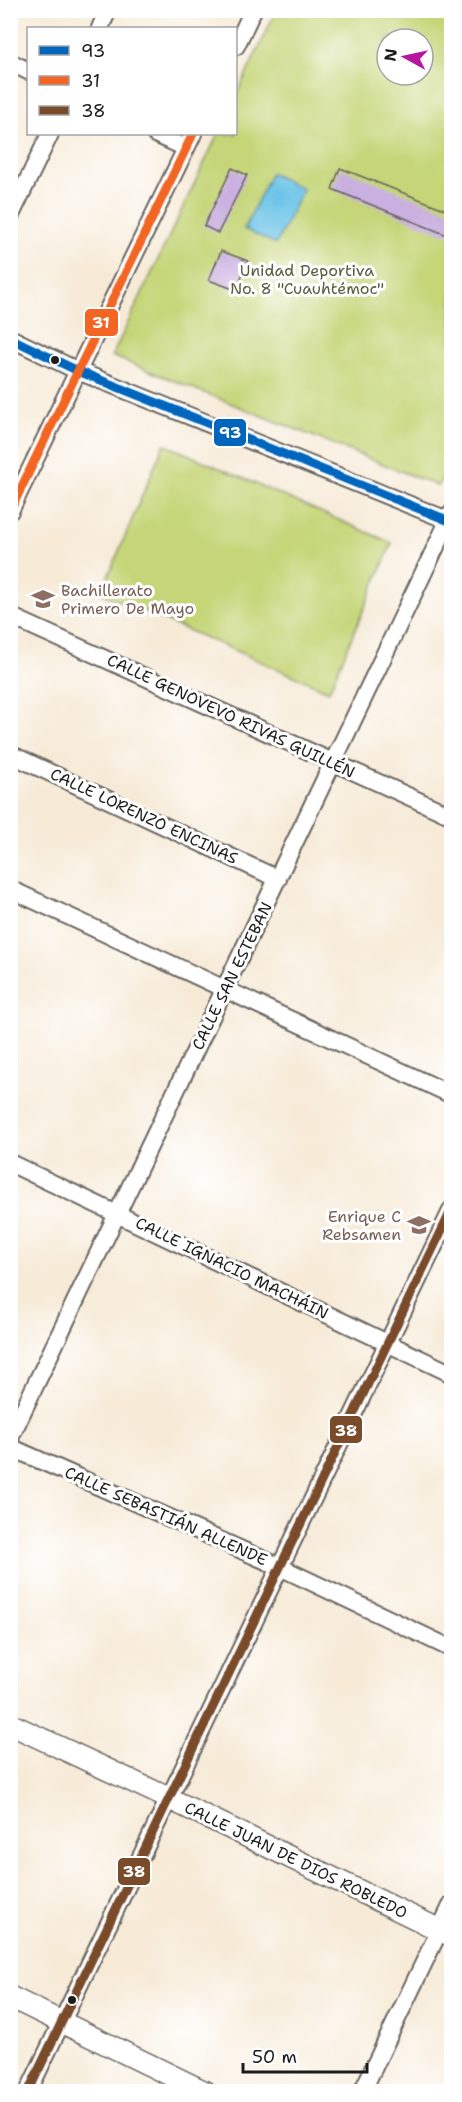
<svg xmlns="http://www.w3.org/2000/svg" width="462" height="2102" font-family="'Shantell Sans',sans-serif">
	<rect width="100%" height="100%" fill="#fff"/>
	<filter id="ink" filterUnits="userSpaceOnUse"><feTurbulence type="fractalNoise" baseFrequency=".0167" numOctaves="2"/><feDisplacementMap in="SourceGraphic" scale="12" xChannelSelector="R" yChannelSelector="G"/><feConvolveMatrix kernelMatrix="1 2 1 2 8 2 1 2 1" color-interpolation-filters="sRGB"/></filter>
	<filter id="wash" filterUnits="userSpaceOnUse"><feTurbulence type="fractalNoise" baseFrequency=".008" numOctaves="4" result="noise"/><feDisplacementMap in="SourceGraphic" scale="24" xChannelSelector="R" yChannelSelector="G"/><feGaussianBlur stdDeviation="1.35" result="paint"/><feColorMatrix in="noise" values="0 0 0 0 0 0 0 0 0 0 0 0 0 0 0 0 0 1.4 0 .05"/><feComposite in="paint" operator="in"/></filter>
	<g filter="url(#wash)">
		<rect width="100%" height="100%" fill="#f7ebd8"/>
		<g fill="#c5d577" stroke="#70784a" stroke-width="1.5" fill-rule="evenodd">
			<path d="M 276,11 L 451,11 L 452,459 L 438,486 L 112,356 L 218,134 L 236,134 L 236,96 ZM 387,39 L 423,39 L 423,75 L 387,75 Z"/>
			<path d="M 164,444 L 392,543 L 329,691 L 101,593 Z"/>
		</g>
		<path fill="#69c3e7" stroke="#427082" stroke-width="1.5" d="M 271,173 L 303,189 L 276,244 L 244,229 Z"/>
		<g id="blocks">
			<g fill="#cab0e0">
				<path d="M 232,168 L 247,175 L 218,233 L 204,226 Z"/>
				<path d="M 340,168 L 452,212 L 452,223 L 447,235 L 332,189 Z"/>
				<path d="M 221,251 L 248,261 L 236,290 L 209,280 Z"/>
			</g>
		</g>
	</g>
	<g filter="url(#ink)">
		<use href="#blocks" fill-opacity="0" stroke="#69645e" stroke-width="1.5"/>
		<g fill="none" stroke-linecap="round" stroke-linejoin="round">
			<g stroke="#69645e" stroke-width="20">
				<g id="minor">
					<path d="M 100,28 L 108,10"/>
					<path d="M 236,46 L 253,10"/>
					<path d="M 10,62 L 28,71"/>
					<path d="M 155,134 L 186,148"/>
					<path d="M 10,217 L 50,134"/>
					<path d="M 10,338 L 78,371 L 452,522"/>
					<path d="M 10,511 L 193,134"/>
					<path d="M 10,616 L 452,816"/>
					<path d="M 10,754 L 278,879"/>
					<path d="M 10,889 L 452,1095"/>
					<path d="M 10,1163 L 452,1374"/>
					<path d="M 10,1438 L 452,513"/>
					<path d="M 10,1447 L 280,1567 L 452,1649"/>
					<path d="M 28,2092 L 452,1209"/>
					<path d="M 362,2092 L 452,1904"/>
				</g>
			</g>
			<g stroke="#69645e" stroke-width="24">
				<g id="tertiary">
					<path d="M 10,1724 L 168,1798 L 452,1936"/>
					<path d="M 10,1997 L 205,2092"/>
				</g>
			</g>
			<use href="#minor" stroke="#fff" stroke-width="16"/>
			<use href="#tertiary" stroke="#fff" stroke-width="21"/>
			<g stroke="#fff" stroke-width="14">
				<path id="bus-1" d="M 10,338 L 78,371 L 452,522"/>
			</g>
			<g stroke="#fff" stroke-width="14">
				<path id="bus-2" d="M 10,511 L 193,134"/>
			</g>
			<g stroke="#fff" stroke-width="14">
				<path id="bus-3" d="M 28,2092 L 452,1209"/>
			</g>
			<use href="#bus-1" stroke="#0065bd" stroke-width="9"/>
			<use href="#bus-2" stroke="#f26522" stroke-width="9"/>
			<use href="#bus-3" stroke="#7a4b2a" stroke-width="9"/>
		</g>
	</g>
	<defs>
		<g id="university-bare" transform="scale(1.8)"><path d="M0-5L7-2L0 1L-7-2ZM-4 1L0 2.5L4 1V4Q0 6-4 4Z" fill="#8d6e63" stroke="#fff" stroke-width="2.5" paint-order="stroke"/></g>
		<g id="school-bare" transform="scale(1.8)"><path d="M0-5L7-2L0 1L-7-2ZM-4 1L0 2.5L4 1V4Q0 6-4 4Z" fill="#8d6e63" stroke="#fff" stroke-width="2.5" paint-order="stroke"/></g>
	</defs>
	<g fill-rule="evenodd">
		<use href="#university-bare" x="43" y="599"/>
		<use href="#school-bare" x="419" y="1225"/>
	</g>
	<g fill="#1c1c1c" stroke="#fff" stroke-width="2">
		<circle cx="55" cy="360" r="5"/>
		<circle cx="72" cy="2000" r="5"/>
	</g>
	<g text-anchor="middle" dominant-baseline="central" stroke-width="6" stroke-linejoin="round" paint-order="stroke">
		<g font-size="16" fill="#575d3c" stroke="#fff">
			<text x="307" y="270">Unidad Deportiva<tspan x="307" dy="18">No. 8 "Cuauhtémoc"</tspan></text>
		</g>
		<g font-size="16" fill="#785e54" stroke="#fff" text-anchor="start">
			<text x="61" y="590">Bachillerato<tspan x="61" dy="18">Primero De Mayo</tspan></text>
			<text x="401" y="1216" text-anchor="end">Enrique C<tspan x="401" dy="18">Rebsamen</tspan></text>
		</g>
		<g font-size="16" fill="#1c1c1c" stroke="#fff">
			<text transform="translate(231 716) rotate(25)">CALLE GENOVEVO RIVAS GUILLÉN</text>
			<text transform="translate(144 816) rotate(25)">CALLE LORENZO ENCINAS</text>
			<text transform="translate(232 976) rotate(-64)">CALLE SAN ESTEBAN</text>
			<text transform="translate(232 1268) rotate(26)">CALLE IGNACIO MACHÁIN</text>
			<text transform="translate(166 1516) rotate(24)">CALLE SEBASTIÁN ALLENDE</text>
			<text transform="translate(296 1860) rotate(26)">CALLE JUAN DE DIOS ROBLEDO</text>
		</g>
	</g>
	<g stroke="#fff" stroke-width="2">
		<rect x="84" y="308" width="35" height="29" rx="6" fill="#f26522"/>
		<rect x="213" y="418" width="34" height="29" rx="6" fill="#0065bd"/>
		<rect x="329" y="1415" width="34" height="29" rx="6" fill="#7a4b2a"/>
		<rect x="117" y="1857" width="34" height="29" rx="6" fill="#7a4b2a"/>
	</g>
	<g font-size="16" text-anchor="middle" font-weight="bold" fill="#fff">
		<text x="101" y="328">31</text>
		<text x="230" y="438">93</text>
		<text x="346" y="1436">38</text>
		<text x="134" y="1877">38</text>
	</g>
	<rect width="462" height="2102" fill="none" stroke="#fff" stroke-width="36"/>
	<rect x="27" y="27" width="210" height="108" fill="#ffffff" stroke="#a4a4a4" stroke-width="1.5"/>
	<rect x="39" y="46" width="30" height="9" fill="#0065bd" stroke="#a4a4a4" stroke-width="1.5"/>
	<text x="81" y="57" font-size="18" fill="#1c1c1c">93</text>
	<rect x="39" y="76" width="30" height="9" fill="#f26522" stroke="#a4a4a4" stroke-width="1.5"/>
	<text x="81" y="87" font-size="18" fill="#1c1c1c">31</text>
	<rect x="39" y="106" width="30" height="9" fill="#7a4b2a" stroke="#a4a4a4" stroke-width="1.5"/>
	<text x="81" y="117" font-size="18" fill="#1c1c1c">38</text>
	<g transform="translate(405 57) rotate(278)"><circle r="28" fill="#ffffff" stroke="#a4a4a4" stroke-width="1.5"/>
	<path d="M0-4.5L10 22L0 15L-10 22Z" fill="#b5179e"/>
	<text y="-9" font-size="16" font-weight="bold" text-anchor="middle" fill="#1c1c1c">N</text>
	</g>
	<path d="M243 2063v9h124v-9" fill="none" stroke="#1c1c1c" stroke-width="3"/>
	<text x="252" y="2063" font-size="18" fill="#1c1c1c" stroke="#ffffff" stroke-width="4.5" paint-order="stroke">50 m</text>
</svg>
